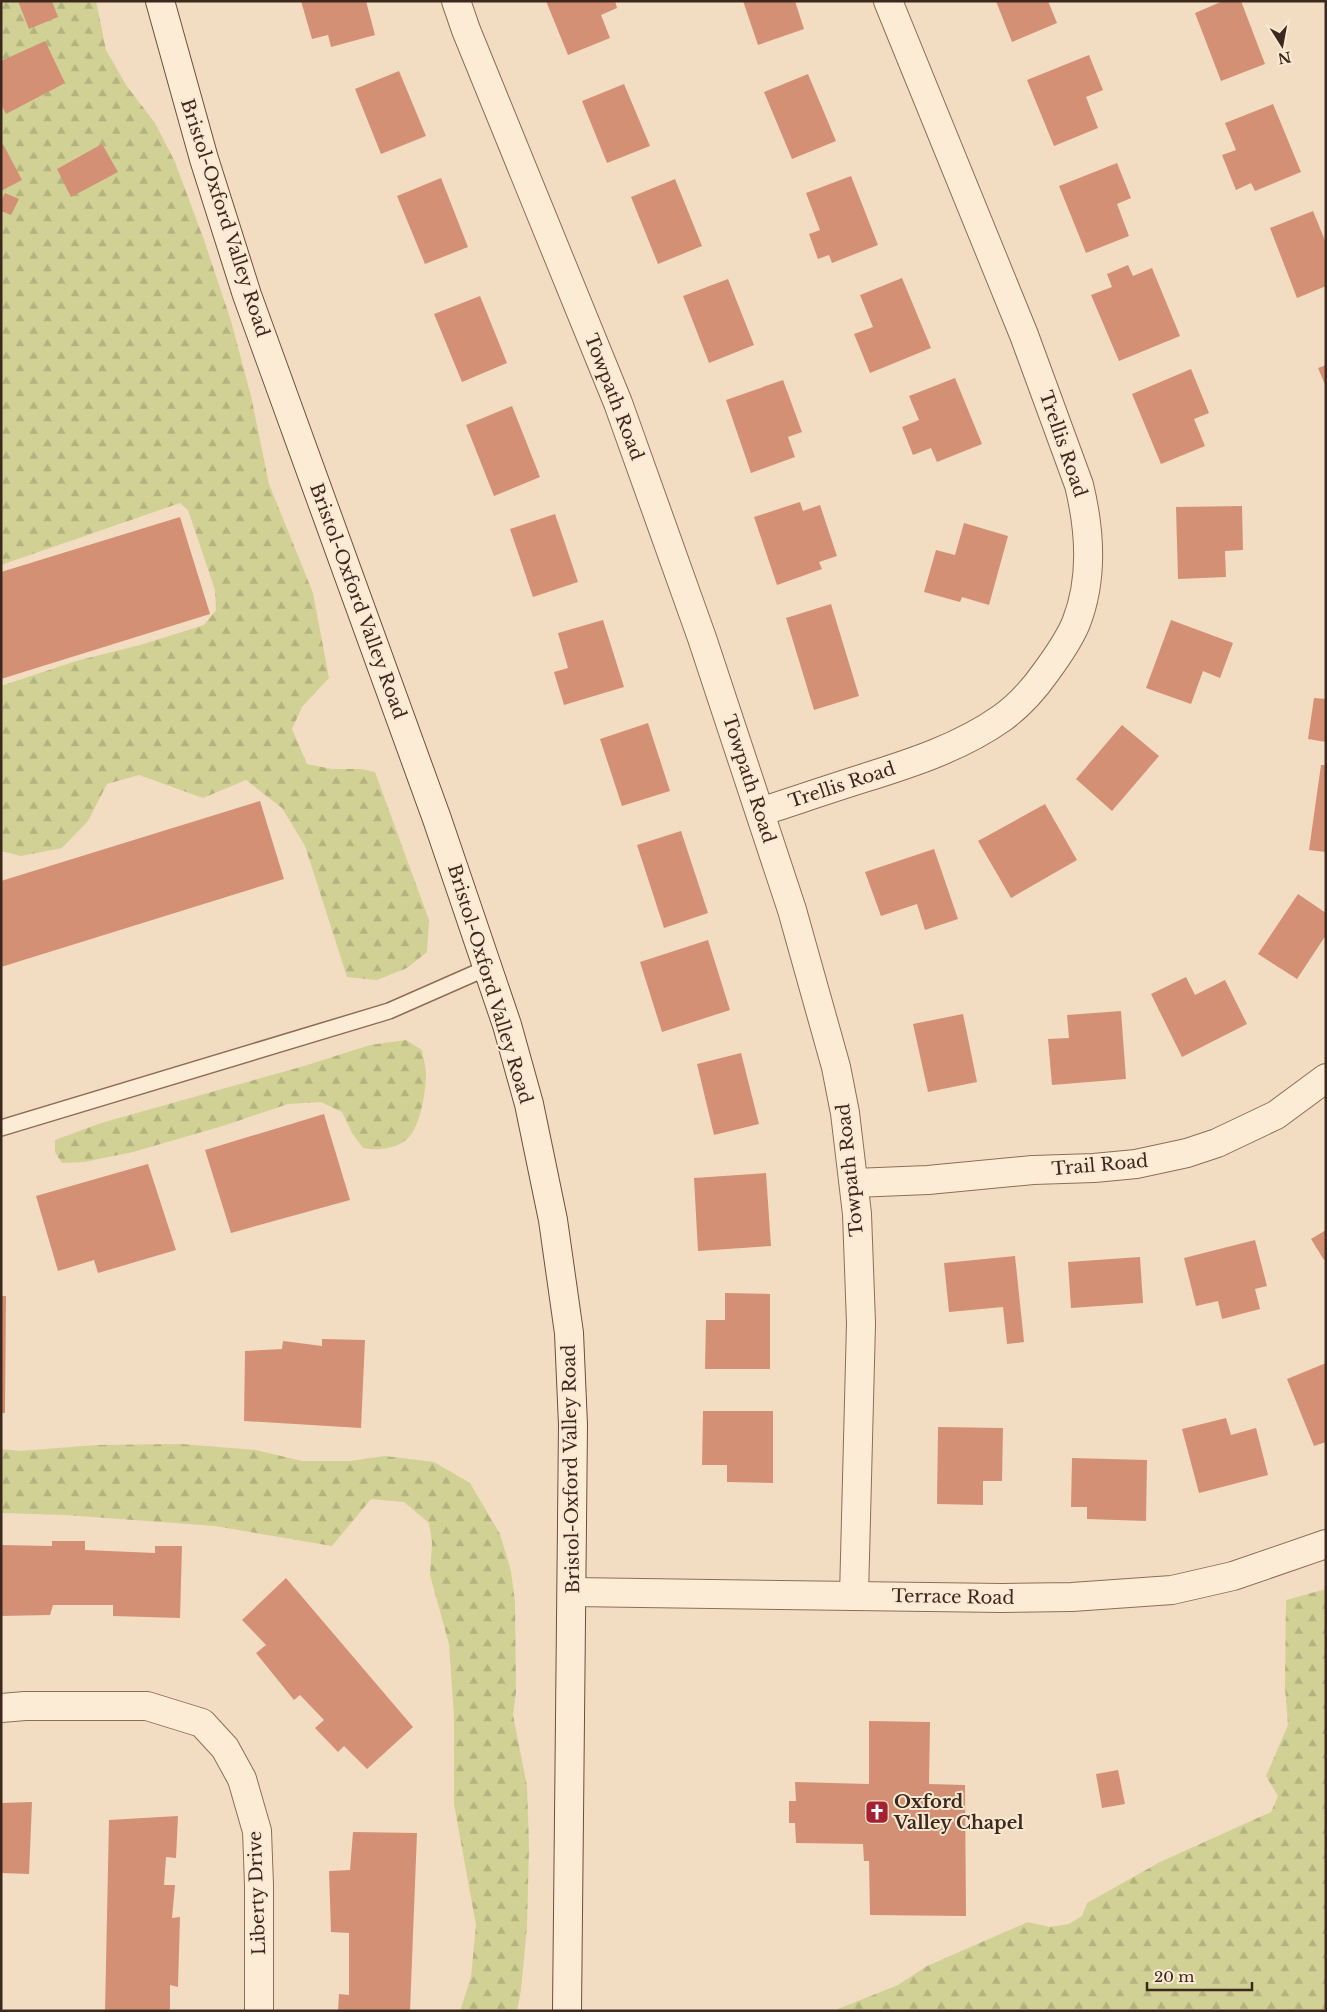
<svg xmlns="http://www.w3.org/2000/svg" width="1327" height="2012" font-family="'Libre Baskerville',serif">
	<defs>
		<pattern id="forest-firs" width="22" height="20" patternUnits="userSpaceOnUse" patternTransform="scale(1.25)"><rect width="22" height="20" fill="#d1d195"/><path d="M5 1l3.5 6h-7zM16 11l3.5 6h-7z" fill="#b4b380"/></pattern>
	</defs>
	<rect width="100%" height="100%" fill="#f2ddc2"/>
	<g fill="url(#forest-firs)">
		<path d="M 1,1 L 96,1 L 106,50 L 126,85 L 155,123 L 175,162 L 204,240 L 231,321 L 251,396 L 269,484 L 313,593 L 329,678 L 302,707 L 292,729 L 307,764 L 332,769 L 361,769 L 375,772 L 429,920 L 427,952 L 407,968 L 377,980 L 347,977 L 305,846 L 282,808 L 246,780 L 203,798 L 139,775 L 107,784 L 88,821 L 62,848 L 21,856 L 1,851 L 1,686 L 76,661 L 140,645 L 204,625 L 216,610 L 215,590 L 188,510 L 180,503 L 1,565 Z"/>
		<path d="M 406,1040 L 422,1050 C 423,1058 426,1066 426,1073 C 426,1091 421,1122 410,1136 C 399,1149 378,1151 363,1148 L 352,1133 L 342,1112 L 321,1102 L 288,1104 L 226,1125 L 133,1152 L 84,1162 L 62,1163 L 55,1152 L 55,1140 L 101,1123 L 304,1066 L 370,1045 Z"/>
		<path d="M 181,1444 L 256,1450 L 302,1461 L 350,1461 L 385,1456 L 434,1462 L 470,1483 L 500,1534 L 511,1571 L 515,1602 L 516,1692 L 513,1715 L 527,1786 L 529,1847 L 527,1927 L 521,1990 L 517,2011 L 460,2011 L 471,1977 L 476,1925 L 454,1804 L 454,1717 L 449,1644 L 430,1575 L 432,1543 L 429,1523 L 404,1502 L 371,1499 L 332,1546 L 215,1526 L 65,1515 L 1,1513 L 1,1449 L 20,1451 L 97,1445 Z"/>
		<path d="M 1326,1589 L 1326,2011 L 833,2011 L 898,1985 L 927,1966 L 1028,1922 L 1050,1927 L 1069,1924 L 1082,1916 L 1087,1903 L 1160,1862 L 1271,1812 L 1278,1796 L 1266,1776 L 1288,1725 L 1285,1688 L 1286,1600 Z"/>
	</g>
	<g fill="#d49074">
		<path d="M 18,1 L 52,1 L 58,17 L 29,29 Z"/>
		<path d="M 301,1 L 366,1 L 375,35 L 331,47 L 328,35 L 312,39 Z"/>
		<path d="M 546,1 L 615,1 L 617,8 L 601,15 L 610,38 L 568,55 Z"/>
		<path d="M 743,1 L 795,1 L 804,29 L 758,45 Z"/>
		<path d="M 996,1 L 1048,1 L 1057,23 L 1012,42 Z"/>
		<path d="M 1223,1 L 1241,1 L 1265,64 L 1221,81 L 1195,13 Z"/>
		<path d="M 45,41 L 65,83 L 6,114 L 1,104 L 1,61 Z"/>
		<path d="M 1089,55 L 1103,90 L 1086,97 L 1098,128 L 1054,146 L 1027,80 Z"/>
		<path d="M 399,71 L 426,136 L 381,154 L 355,89 Z"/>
		<path d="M 808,74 L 836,141 L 792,159 L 764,92 Z"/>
		<path d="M 624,84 L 650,146 L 607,163 L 582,101 Z"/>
		<path d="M 1273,104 L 1301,172 L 1255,191 L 1251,183 L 1236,190 L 1222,155 L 1236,150 L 1225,123 Z"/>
		<path d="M 3,144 L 22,180 L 1,191 L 1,145 Z"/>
		<path d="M 102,144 L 118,172 L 71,197 L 57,169 Z"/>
		<path d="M 1117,163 L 1131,198 L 1117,204 L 1129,236 L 1086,253 L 1059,186 Z"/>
		<path d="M 851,176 L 878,245 L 832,263 L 829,255 L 818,259 L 809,234 L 820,230 L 806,193 Z"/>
		<path d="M 441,178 L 468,247 L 425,264 L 397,196 Z"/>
		<path d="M 675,179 L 702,246 L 658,264 L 631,197 Z"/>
		<path d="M 5,193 L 19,199 L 11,215 L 1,211 L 1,201 Z"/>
		<path d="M 1313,211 L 1326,243 L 1326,286 L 1297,298 L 1270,228 Z"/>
		<path d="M 1128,265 L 1133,276 L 1152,268 L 1180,336 L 1119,361 L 1091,295 L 1112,287 L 1107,274 Z"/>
		<path d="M 902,278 L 931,348 L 870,373 L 854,334 L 873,327 L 860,295 Z"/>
		<path d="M 728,279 L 754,345 L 709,363 L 683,296 Z"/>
		<path d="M 480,296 L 507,363 L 462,382 L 434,314 Z"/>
		<path d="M 1326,365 L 1326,387 L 1318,368 Z"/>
		<path d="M 1191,369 L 1209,413 L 1194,419 L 1205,446 L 1161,464 L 1132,394 Z"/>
		<path d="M 955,378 L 982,444 L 937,462 L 931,448 L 913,455 L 902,427 L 919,420 L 909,396 Z"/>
		<path d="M 783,380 L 802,432 L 788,437 L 795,457 L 751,473 L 726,400 Z"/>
		<path d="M 512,406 L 540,477 L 494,496 L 466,425 Z"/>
		<path d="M 800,502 L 803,511 L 820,505 L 837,556 L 819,562 L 822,569 L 777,585 L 754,517 Z"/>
		<path d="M 1242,506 L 1243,550 L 1225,551 L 1226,577 L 1178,579 L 1176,507 Z"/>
		<path d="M 555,514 L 578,582 L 533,597 L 510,529 Z"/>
		<path d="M 180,517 L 210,614 L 1,679 L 1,572 Z"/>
		<path d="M 964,523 L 1008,536 L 989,605 L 962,597 L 960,602 L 924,592 L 936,550 L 955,555 Z"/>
		<path d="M 831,604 L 859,696 L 814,710 L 786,618 Z"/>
		<path d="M 603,620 L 624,687 L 564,705 L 554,672 L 568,668 L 558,633 Z"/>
		<path d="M 1171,620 L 1233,643 L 1220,678 L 1203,671 L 1191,704 L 1146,688 Z"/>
		<path d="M 1314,698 L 1326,699 L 1326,742 L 1308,739 Z"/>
		<path d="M 648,723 L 670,791 L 622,806 L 600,739 Z"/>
		<path d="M 1122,725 L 1159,756 L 1112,811 L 1076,779 Z"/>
		<path d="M 1321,765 L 1326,765 L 1326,852 L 1309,850 Z"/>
		<path d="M 260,801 L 284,879 L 1,967 L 1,881 Z"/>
		<path d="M 1045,804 L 1077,860 L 1011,898 L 978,841 Z"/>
		<path d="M 681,831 L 708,913 L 664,928 L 637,845 Z"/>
		<path d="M 934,849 L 958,919 L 925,930 L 917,904 L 881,916 L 865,872 Z"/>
		<path d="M 1298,894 L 1326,913 L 1326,935 L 1297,979 L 1258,954 Z"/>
		<path d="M 708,940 L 730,1010 L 662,1032 L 640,962 Z"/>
		<path d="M 1186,977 L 1195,995 L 1225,980 L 1247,1024 L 1182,1057 L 1151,994 Z"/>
		<path d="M 1121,1011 L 1126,1079 L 1052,1085 L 1048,1039 L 1069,1038 L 1067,1015 Z"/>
		<path d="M 963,1014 L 977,1082 L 928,1092 L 913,1024 Z"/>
		<path d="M 741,1053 L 759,1124 L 714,1135 L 697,1064 Z"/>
		<path d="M 324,1114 L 350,1200 L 231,1233 L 205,1150 Z"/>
		<path d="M 148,1164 L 176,1250 L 98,1273 L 94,1260 L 58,1271 L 36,1196 Z"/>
		<path d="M 766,1173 L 771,1246 L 698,1251 L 694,1178 Z"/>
		<path d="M 1326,1230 L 1326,1258 L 1324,1260 L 1311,1239 Z"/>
		<path d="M 1255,1240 L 1267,1286 L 1255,1289 L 1260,1309 L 1222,1319 L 1218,1301 L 1196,1306 L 1184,1258 Z"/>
		<path d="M 1015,1256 L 1024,1342 L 1007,1344 L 1003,1307 L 949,1312 L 944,1263 Z"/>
		<path d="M 1140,1257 L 1143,1303 L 1071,1308 L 1068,1262 Z"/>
		<path d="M 725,1293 L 770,1294 L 770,1369 L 705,1369 L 706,1320 L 725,1320 Z"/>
		<path d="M 1,1296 L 6,1296 L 5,1413 L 1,1413 Z"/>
		<path d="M 322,1339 L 365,1340 L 361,1428 L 244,1421 L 245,1351 L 282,1349 L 283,1341 L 322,1346 Z"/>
		<path d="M 1326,1363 L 1326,1442 L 1314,1446 L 1287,1379 Z"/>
		<path d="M 703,1411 L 773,1411 L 773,1483 L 727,1482 L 727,1465 L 702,1465 Z"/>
		<path d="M 1226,1418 L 1231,1435 L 1256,1428 L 1268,1475 L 1199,1493 L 1182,1429 Z"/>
		<path d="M 938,1427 L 1003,1428 L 1002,1481 L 983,1481 L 983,1505 L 937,1504 Z"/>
		<path d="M 1072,1458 L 1147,1460 L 1146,1521 L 1087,1519 L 1087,1507 L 1071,1507 Z"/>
		<path d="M 52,1541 L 85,1541 L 85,1550 L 155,1553 L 155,1546 L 182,1546 L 180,1618 L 113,1616 L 113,1605 L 53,1605 L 50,1615 L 1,1616 L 1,1545 L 52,1546 Z"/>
		<path d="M 286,1578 L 413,1727 L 367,1769 L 344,1746 L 338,1752 L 315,1728 L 324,1720 L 300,1695 L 294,1700 L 256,1653 L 266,1645 L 242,1620 Z"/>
		<path d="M 869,1721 L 930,1722 L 929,1784 L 965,1785 L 966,1916 L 870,1915 L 869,1861 L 864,1861 L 863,1844 L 796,1843 L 795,1823 L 789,1823 L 789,1801 L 796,1801 L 795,1782 L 869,1784 Z"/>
		<path d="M 1118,1770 L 1125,1804 L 1102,1808 L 1096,1774 Z"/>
		<path d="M 32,1802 L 29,1874 L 1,1873 L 1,1803 Z"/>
		<path d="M 178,1816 L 176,1858 L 166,1857 L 164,1885 L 175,1885 L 172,1918 L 180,1917 L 178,1987 L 170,1985 L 170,2011 L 105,2011 L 109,1820 Z"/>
		<path d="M 353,1832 L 417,1833 L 410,2011 L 338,2011 L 339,1994 L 349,1995 L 349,1933 L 331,1932 L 329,1871 L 350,1870 Z"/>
	</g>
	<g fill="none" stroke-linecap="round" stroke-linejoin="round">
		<g stroke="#8e6d57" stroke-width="18">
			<path id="service" d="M 1,1128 L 389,1011 L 489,967"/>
		</g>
		<g stroke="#8e6d57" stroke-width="30">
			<g id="minor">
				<path d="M 456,1 L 466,30 L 618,403 L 702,638 L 792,910 L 836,1067 L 845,1113 L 857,1214 L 861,1323 L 854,1596"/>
				<path d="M 760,812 C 794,801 829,789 864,778 C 912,763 961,747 1002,718 C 1020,705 1034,689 1046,672 C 1057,657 1069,640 1076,623 C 1093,580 1090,530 1079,485 L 1024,335 L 888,1"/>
				<path d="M 854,1183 L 928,1180 L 1033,1170 L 1094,1168 L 1136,1164 L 1187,1153 L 1217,1143 L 1276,1115 L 1326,1078"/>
				<path d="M 572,1592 L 1002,1598 L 1072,1597 L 1172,1590 L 1233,1576 L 1326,1544"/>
				<path d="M 1,1708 L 25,1706 L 147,1706 L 202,1723 L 225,1748 L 242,1779 L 257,1831 L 259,1885 L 259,2011"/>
			</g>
		</g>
		<g stroke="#704e3a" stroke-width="30">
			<path id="secondary" d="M 160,1 L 204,159 L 247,295 L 437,819 L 507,1025 L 529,1104 L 553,1220 L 569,1333 L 573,1425 L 567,2011"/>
		</g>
		<use href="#service" stroke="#fcecd6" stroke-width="15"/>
		<use href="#minor" stroke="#fcecd6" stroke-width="28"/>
		<use href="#secondary" stroke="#fcecd6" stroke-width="28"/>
	</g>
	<defs>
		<g id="church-square" transform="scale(1.25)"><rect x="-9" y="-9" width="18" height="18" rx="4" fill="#a32133" stroke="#f9e9d2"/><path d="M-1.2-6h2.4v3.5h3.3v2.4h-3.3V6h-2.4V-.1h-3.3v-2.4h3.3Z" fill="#fff"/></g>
	</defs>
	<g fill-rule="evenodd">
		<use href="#church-square" x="877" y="1812"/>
	</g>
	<g text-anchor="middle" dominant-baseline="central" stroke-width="4" stroke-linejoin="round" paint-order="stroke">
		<g font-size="18" fill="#3c281d" stroke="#f9e9d2">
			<text transform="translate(225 218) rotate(72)">Bristol-Oxford Valley Road</text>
			<text transform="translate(614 397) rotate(69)">Towpath Road</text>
			<text transform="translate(1063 444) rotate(71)">Trellis Road</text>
			<text transform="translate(358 601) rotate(70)">Bristol-Oxford Valley Road</text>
			<text transform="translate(749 779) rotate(72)">Towpath Road</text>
			<text transform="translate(842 785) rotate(-18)">Trellis Road</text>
			<text transform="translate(490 984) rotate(73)">Bristol-Oxford Valley Road</text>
			<text transform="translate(1100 1165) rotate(-5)">Trail Road</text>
			<text transform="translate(850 1170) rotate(-96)">Towpath Road</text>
			<text transform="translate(571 1469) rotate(-91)">Bristol-Oxford Valley Road</text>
			<text transform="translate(953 1597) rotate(1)">Terrace Road</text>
			<text transform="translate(257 1893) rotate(-92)">Liberty Drive</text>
		</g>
		<g font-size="18" font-weight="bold" fill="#3c281d" stroke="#f9e9d2" text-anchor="start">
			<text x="894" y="1802">Oxford<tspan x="894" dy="21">Valley Chapel</tspan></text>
		</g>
	</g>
	<rect width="1327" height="2012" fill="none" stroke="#3c281d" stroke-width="5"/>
	<g transform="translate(1282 45) rotate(169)" stroke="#f9e9d2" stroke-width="4" paint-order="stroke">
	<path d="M0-4L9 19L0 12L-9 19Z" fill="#3c281d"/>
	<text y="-8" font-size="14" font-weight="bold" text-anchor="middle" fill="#3c281d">N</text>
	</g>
	<path d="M1147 1982v8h105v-8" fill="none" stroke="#3c281d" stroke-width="2.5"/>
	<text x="1154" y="1982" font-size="15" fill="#3c281d" stroke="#f9e9d2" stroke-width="4" paint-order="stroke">20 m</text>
</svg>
